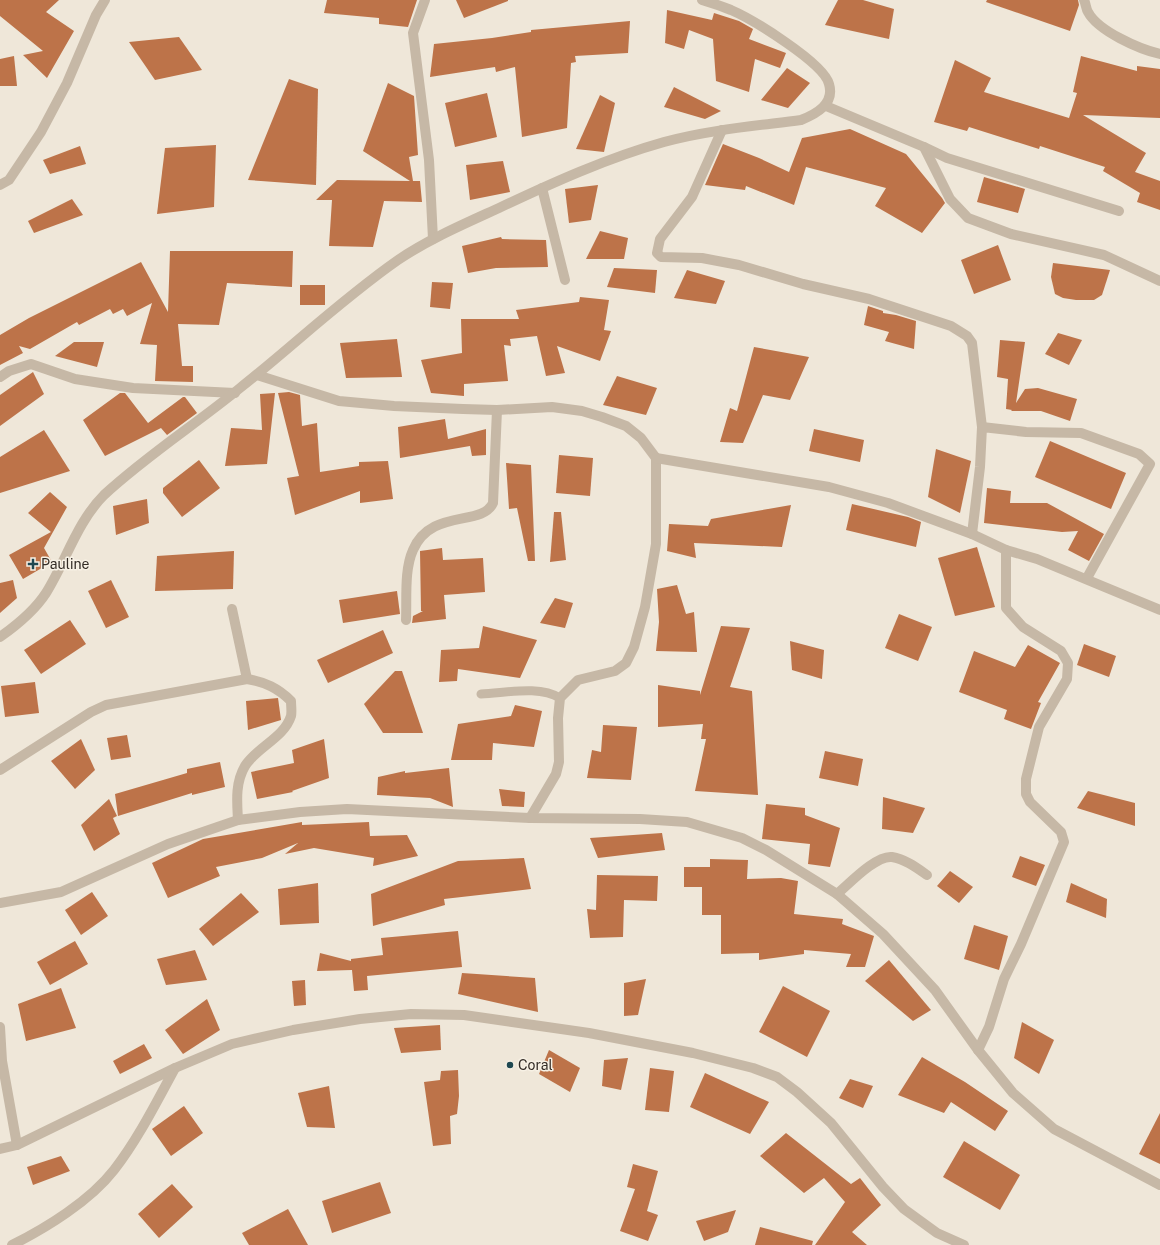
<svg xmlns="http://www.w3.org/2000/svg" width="1160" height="1245" font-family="'Public Sans',sans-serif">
	<rect width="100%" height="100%" fill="#efe7d9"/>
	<g fill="#bd7349">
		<path d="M 0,0 L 59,0 L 46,12 L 74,31 L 47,78 L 23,55 L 43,51 L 0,16 Z"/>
		<path d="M 327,0 L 417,0 L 408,27 L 379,24 L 379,18 L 324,13 Z"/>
		<path d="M 456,0 L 508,0 L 508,1 L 464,18 Z"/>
		<path d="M 838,0 L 863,0 L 894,9 L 889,39 L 825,25 Z"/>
		<path d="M 987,0 L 1078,0 L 1079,5 L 1070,31 L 986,2 Z"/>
		<path d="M 667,10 L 712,20 L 714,13 L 739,21 L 753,29 L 749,39 L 786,53 L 780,68 L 755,59 L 749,92 L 716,81 L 713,39 L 689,30 L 684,49 L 665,43 Z"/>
		<path d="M 630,21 L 628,53 L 575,56 L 576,62 L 571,63 L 567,128 L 522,137 L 515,67 L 496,72 L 495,67 L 430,77 L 434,44 L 492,38 L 531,32 L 531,30 Z"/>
		<path d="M 179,37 L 202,70 L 155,80 L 129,42 Z"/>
		<path d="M 14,56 L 17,86 L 0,86 L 0,59 Z"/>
		<path d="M 1081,56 L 1137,71 L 1137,66 L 1160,69 L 1160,118 L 1083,115 L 1146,153 L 1135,172 L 1160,181 L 1160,210 L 1137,202 L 1140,193 L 1103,171 L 1105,167 L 1040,146 L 1039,149 L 969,127 L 967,131 L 934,122 L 955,60 L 991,78 L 984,92 L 1069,118 L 1077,93 L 1073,92 Z"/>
		<path d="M 787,68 L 810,83 L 788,108 L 761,100 Z"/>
		<path d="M 289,79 L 318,89 L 316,185 L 248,180 Z"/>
		<path d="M 388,83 L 414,96 L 418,155 L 409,157 L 413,181 L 420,181 L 422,202 L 384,201 L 373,247 L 329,246 L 332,200 L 316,200 L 337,180 L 410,181 L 363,151 Z"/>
		<path d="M 674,87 L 721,111 L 705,119 L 664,107 Z"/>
		<path d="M 487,93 L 497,137 L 455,147 L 445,103 Z"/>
		<path d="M 600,95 L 615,103 L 604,152 L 576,149 Z"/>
		<path d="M 850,129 L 906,154 L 942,198 L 945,203 L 922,233 L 875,206 L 886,188 L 806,167 L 794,205 L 746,186 L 745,190 L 705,185 L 723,144 L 759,158 L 789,172 L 802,138 Z"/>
		<path d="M 216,145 L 214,207 L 157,214 L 165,148 Z"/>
		<path d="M 80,146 L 86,164 L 50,174 L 43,160 Z"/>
		<path d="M 503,161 L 510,192 L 470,200 L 466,165 Z"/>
		<path d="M 984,177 L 1025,189 L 1018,213 L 977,202 Z"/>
		<path d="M 598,185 L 591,220 L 569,223 L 565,189 Z"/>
		<path d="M 72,199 L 83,215 L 34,233 L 28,221 Z"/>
		<path d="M 600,231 L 628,238 L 624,259 L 586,259 Z"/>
		<path d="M 501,237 L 502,239 L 546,240 L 548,267 L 496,268 L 468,273 L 462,246 Z"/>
		<path d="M 998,245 L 1011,280 L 974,294 L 961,260 Z"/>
		<path d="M 170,251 L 293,251 L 292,287 L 227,283 L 219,325 L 178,324 L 182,366 L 193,366 L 193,382 L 155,381 L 157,345 L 140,344 L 152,303 L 127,316 L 123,309 L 113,314 L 110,309 L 79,325 L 77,322 L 30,349 L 19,346 L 23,353 L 0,365 L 0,335 L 29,318 L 141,262 L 168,312 Z"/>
		<path d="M 1053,263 L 1110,270 L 1102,295 L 1094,300 L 1076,300 L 1063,298 L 1055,294 L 1051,277 Z"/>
		<path d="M 614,268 L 657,270 L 655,293 L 607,287 Z"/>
		<path d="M 687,270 L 725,281 L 716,304 L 674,298 Z"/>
		<path d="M 432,282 L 453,283 L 450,309 L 430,307 Z"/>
		<rect x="300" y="285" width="25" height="20"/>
		<path d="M 580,297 L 609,300 L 604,330 L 611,331 L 600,361 L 557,346 L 565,373 L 546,376 L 537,336 L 510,339 L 511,346 L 504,345 L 508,381 L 464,384 L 464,396 L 431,393 L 421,360 L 462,353 L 461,319 L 519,319 L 516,310 L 579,302 Z"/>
		<path d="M 868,306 L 883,311 L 883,313 L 896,315 L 916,321 L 914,349 L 885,341 L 889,332 L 864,325 Z"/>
		<path d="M 1058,333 L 1082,340 L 1069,365 L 1045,354 Z"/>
		<path d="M 397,339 L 402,377 L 346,378 L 340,343 Z"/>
		<path d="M 1000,340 L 1025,342 L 1016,403 L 1025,389 L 1038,388 L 1077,399 L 1070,421 L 1041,411 L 1011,411 L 1012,410 L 1006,409 L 1008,379 L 997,377 Z"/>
		<path d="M 74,342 L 104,342 L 97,367 L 55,356 Z"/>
		<path d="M 754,347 L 809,357 L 790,400 L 763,395 L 743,443 L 720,442 L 730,408 L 737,411 Z"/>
		<path d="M 33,372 L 44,394 L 0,426 L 0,395 Z"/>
		<path d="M 617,376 L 657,388 L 646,415 L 603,405 Z"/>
		<path d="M 289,392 L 300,395 L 302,426 L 317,423 L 320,472 L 359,466 L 359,462 L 388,461 L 393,499 L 360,503 L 360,491 L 295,515 L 287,478 L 299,476 L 278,393 Z"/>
		<path d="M 120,393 L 125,393 L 148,423 L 183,397 L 185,397 L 197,413 L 167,435 L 161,428 L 105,456 L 83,420 Z"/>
		<path d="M 275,393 L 267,464 L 225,466 L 231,428 L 262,430 L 260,394 Z"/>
		<path d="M 445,419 L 448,439 L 486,429 L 486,455 L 472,456 L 470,446 L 400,458 L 398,427 Z"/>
		<path d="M 814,429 L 864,440 L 860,462 L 809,451 Z"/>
		<path d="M 44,430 L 70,471 L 0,493 L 0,457 Z"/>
		<path d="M 1050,441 L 1126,473 L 1111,509 L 1035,477 Z"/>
		<path d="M 936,449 L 971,461 L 960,513 L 928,497 Z"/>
		<path d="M 559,455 L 593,458 L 590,496 L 556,493 Z"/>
		<path d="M 199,460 L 220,488 L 182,517 L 163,493 L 163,488 Z"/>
		<path d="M 506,463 L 531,465 L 535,561 L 528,561 L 517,508 L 509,509 Z"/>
		<path d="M 987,488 L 1011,491 L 1010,503 L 1047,503 L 1104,534 L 1089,561 L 1068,550 L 1078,531 L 1062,532 L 984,523 Z"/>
		<path d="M 50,492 L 67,507 L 44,548 L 52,562 L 23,579 L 9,555 L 51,532 L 28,513 Z"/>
		<path d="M 147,499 L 149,523 L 116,535 L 113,506 Z"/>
		<path d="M 852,504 L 908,517 L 921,522 L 916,547 L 846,530 Z"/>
		<path d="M 791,505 L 782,547 L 694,543 L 696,558 L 667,551 L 669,524 L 708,526 L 711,519 Z"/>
		<path d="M 554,512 L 561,512 L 566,560 L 550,562 Z"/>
		<path d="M 977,547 L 995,607 L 955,616 L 938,558 Z"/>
		<path d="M 442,548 L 443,560 L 483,558 L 485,592 L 444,595 L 446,619 L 412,623 L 413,616 L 423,611 L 421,611 L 420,551 Z"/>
		<path d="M 234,551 L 233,589 L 155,591 L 157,556 Z"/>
		<path d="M 13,580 L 17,598 L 0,613 L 0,583 Z"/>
		<path d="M 111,580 L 129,617 L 106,628 L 88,591 Z"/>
		<path d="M 677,585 L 686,614 L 694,612 L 697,652 L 656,651 L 659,622 L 657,589 Z"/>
		<path d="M 397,591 L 400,614 L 343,623 L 339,600 Z"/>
		<path d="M 555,598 L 573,603 L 565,628 L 540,623 Z"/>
		<path d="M 899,614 L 932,627 L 918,661 L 885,648 Z"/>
		<path d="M 70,620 L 86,644 L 41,674 L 24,650 Z"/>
		<path d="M 483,626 L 537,640 L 520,678 L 458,669 L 457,681 L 439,682 L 441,650 L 479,648 Z"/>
		<path d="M 721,626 L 750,628 L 730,687 L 752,691 L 758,795 L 695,791 L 706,739 L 701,739 L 703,724 L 658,727 L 658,685 L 700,691 L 700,695 Z"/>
		<path d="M 383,630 L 393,653 L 328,683 L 317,660 Z"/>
		<path d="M 790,641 L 824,650 L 822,679 L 792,670 Z"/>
		<path d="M 1084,644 L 1116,656 L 1109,677 L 1077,665 Z"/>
		<path d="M 1028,645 L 1060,663 L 1038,702 L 1041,703 L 1031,729 L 1004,719 L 1007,710 L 959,692 L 974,651 L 1015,667 Z"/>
		<path d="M 395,671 L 402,671 L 423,733 L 383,733 L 364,704 Z"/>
		<path d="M 35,682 L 39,713 L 5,717 L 1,686 Z"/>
		<path d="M 278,698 L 281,720 L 248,730 L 246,701 Z"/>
		<path d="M 515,705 L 542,711 L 534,747 L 493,743 L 492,760 L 451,760 L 458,724 L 511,716 Z"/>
		<path d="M 603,725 L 637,727 L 631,780 L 587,778 L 592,750 L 601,752 Z"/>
		<path d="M 127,735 L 131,757 L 111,760 L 107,738 Z"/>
		<path d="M 81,739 L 95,770 L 75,789 L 51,761 Z"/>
		<path d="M 324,739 L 329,778 L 292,791 L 293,792 L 257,799 L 251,772 L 294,763 L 292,750 Z"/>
		<path d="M 825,751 L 863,759 L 858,786 L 819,778 Z"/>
		<path d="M 220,762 L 225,787 L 192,795 L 192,793 L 118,816 L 115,794 L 187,773 L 187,769 Z"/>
		<path d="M 449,768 L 453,807 L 430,798 L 377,795 L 378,777 L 405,771 L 405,773 Z"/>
		<path d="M 499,789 L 525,792 L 524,807 L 502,806 Z"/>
		<path d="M 1088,791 L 1135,803 L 1135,826 L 1077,808 Z"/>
		<path d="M 883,797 L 925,808 L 913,833 L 882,829 Z"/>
		<path d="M 109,799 L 117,816 L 113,818 L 120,834 L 94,851 L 81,825 Z"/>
		<path d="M 766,804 L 805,808 L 805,815 L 840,828 L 830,867 L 808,864 L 810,844 L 762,839 Z"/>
		<path d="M 302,822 L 302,825 L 369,822 L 370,836 L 407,835 L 418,856 L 373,866 L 374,858 L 314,848 L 285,854 L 298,843 L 262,858 L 216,867 L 220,876 L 168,898 L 152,863 L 203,839 Z"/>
		<path d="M 662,833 L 665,850 L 598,858 L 590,838 Z"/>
		<path d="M 1020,856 L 1045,865 L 1036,886 L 1012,877 Z"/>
		<path d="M 524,858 L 531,889 L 444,899 L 445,905 L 373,926 L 371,894 L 458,861 Z"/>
		<path d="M 710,859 L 748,860 L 747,879 L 781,878 L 798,881 L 794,914 L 843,919 L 842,924 L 874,936 L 865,967 L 846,967 L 851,954 L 804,950 L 804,954 L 759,960 L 759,953 L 721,954 L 721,915 L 702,915 L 702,887 L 684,887 L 684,867 L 710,867 Z"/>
		<path d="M 950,871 L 973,887 L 959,903 L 937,886 Z"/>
		<path d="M 597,875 L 658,876 L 657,901 L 624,900 L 623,937 L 590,938 L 587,909 L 596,910 Z"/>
		<path d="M 318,883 L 319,923 L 280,925 L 278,889 Z"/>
		<path d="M 1071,883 L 1107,899 L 1106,918 L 1066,902 Z"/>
		<path d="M 92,892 L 108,916 L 81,935 L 65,910 Z"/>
		<path d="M 241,893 L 259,912 L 213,946 L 199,929 Z"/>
		<path d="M 974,925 L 1008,936 L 999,970 L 964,959 Z"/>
		<path d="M 458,931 L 462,967 L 367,976 L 368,990 L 354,991 L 352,970 L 317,971 L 320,953 L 351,961 L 351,959 L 383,955 L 381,938 Z"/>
		<path d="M 75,941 L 88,964 L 50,985 L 37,962 Z"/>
		<path d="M 195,950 L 207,980 L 166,985 L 157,959 Z"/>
		<path d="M 889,960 L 931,1010 L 913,1021 L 865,981 Z"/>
		<path d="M 462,973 L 535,978 L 538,1012 L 458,994 Z"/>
		<path d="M 646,979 L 638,1015 L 624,1016 L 624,983 Z"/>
		<path d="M 305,980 L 306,1005 L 294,1006 L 292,981 Z"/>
		<path d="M 783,986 L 830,1011 L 807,1057 L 759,1032 Z"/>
		<path d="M 61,988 L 76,1028 L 26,1041 L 18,1004 Z"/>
		<path d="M 207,999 L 220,1030 L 183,1054 L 165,1030 Z"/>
		<path d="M 1022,1022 L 1054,1040 L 1039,1074 L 1014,1058 Z"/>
		<path d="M 440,1025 L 441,1050 L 401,1053 L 394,1028 Z"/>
		<path d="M 144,1044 L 152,1058 L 120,1074 L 113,1061 Z"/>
		<path d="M 549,1050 L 580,1068 L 570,1092 L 539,1074 Z"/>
		<path d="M 922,1057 L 965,1082 L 1008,1111 L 995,1131 L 951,1102 L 944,1113 L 898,1095 Z"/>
		<path d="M 628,1058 L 621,1090 L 602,1086 L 604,1060 Z"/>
		<path d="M 650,1068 L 674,1071 L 669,1112 L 645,1110 Z"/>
		<path d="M 458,1070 L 459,1096 L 457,1114 L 450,1116 L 451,1144 L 433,1146 L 424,1082 L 440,1080 L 441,1071 Z"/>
		<path d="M 705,1073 L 769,1102 L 750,1134 L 690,1107 Z"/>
		<path d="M 850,1079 L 873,1086 L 863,1108 L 839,1098 Z"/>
		<path d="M 329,1086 L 335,1128 L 307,1127 L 298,1093 Z"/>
		<path d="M 184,1106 L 203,1133 L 171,1156 L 152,1129 Z"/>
		<path d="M 1160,1113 L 1160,1164 L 1139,1154 Z"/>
		<path d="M 786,1133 L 851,1184 L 860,1178 L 881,1205 L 852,1232 L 867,1245 L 815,1245 L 845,1202 L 824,1178 L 804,1193 L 760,1156 Z"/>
		<path d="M 964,1141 L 1020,1175 L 1000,1210 L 943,1177 Z"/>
		<path d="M 61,1156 L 70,1171 L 33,1185 L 27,1167 Z"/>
		<path d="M 633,1164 L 658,1171 L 647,1211 L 658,1215 L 648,1241 L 620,1231 L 635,1189 L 627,1187 Z"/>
		<path d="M 380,1182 L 391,1213 L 332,1233 L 322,1201 Z"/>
		<path d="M 172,1184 L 193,1207 L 159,1238 L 138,1214 Z"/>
		<path d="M 288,1209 L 308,1245 L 249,1245 L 242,1233 Z"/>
		<path d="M 736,1210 L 728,1232 L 704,1241 L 696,1221 Z"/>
		<path d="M 760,1227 L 813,1241 L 812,1245 L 755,1245 Z"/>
	</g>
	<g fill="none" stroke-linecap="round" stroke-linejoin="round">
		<path stroke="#c6b8a6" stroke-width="9" d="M 481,694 C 506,693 539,685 560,698"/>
		<g stroke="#c6b8a6" stroke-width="10">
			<path d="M 425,0 L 413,33 L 429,160 L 433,239"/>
			<path d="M 1084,0 C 1086,4 1086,9 1088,12 C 1098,31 1139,49 1160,54"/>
			<path d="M 826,106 L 924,147 L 950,199 L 968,218 L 1011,234 L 1104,255 L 1160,281"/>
			<path d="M 722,130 L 692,197 L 660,239 L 657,253 L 661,257 L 702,258 L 739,265 L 803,284 L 869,299 L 951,326 L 967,336 L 972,343 L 982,427"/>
			<path d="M 924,147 L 947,158 L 1119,211"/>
			<path d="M 0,185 L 9,180 L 41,132 L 67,83 L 96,15 L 105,0"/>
			<path d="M 542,188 L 565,280"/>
			<path d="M 257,375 L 339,401 L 394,406 L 463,409 L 497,410 L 552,407 L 582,411 L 602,417 L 626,426 L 641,438 L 656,458 L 656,544 L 645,607 L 634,647 L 626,663 L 615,671 L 578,680 L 560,698 L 558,718 L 559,762 L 556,774 L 530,818"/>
			<path d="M 0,377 L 9,371 L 31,364 L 75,379 L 133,388 L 235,393"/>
			<path d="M 656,458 L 829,487 L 888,503 L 972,534 L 1006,550 L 1037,559 L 1160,610"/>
			<path d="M 972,534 L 980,467 L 982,427 L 1026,432 L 1081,433 L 1139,454 L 1150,464 L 1087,578"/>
			<path d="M 232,609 L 247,679"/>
			<path d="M 406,620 C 407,598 404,570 413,550 C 431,508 482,527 493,503 L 497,410"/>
			<path d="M 0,770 L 91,712 L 106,705 L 247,679 C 265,682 278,688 291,701 C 291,706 292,712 291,716 C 284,738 257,747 245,766 C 235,783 237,802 238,820"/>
			<path d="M 837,894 C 849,884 876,855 892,857 C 905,859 917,868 927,875"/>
			<path d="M 0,903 L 61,892 L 168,844 L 238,820 L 300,812 L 347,809 L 530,818 L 640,819 L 687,822 L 742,838 L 766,850 L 837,894 L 883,934 L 935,990 L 978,1050 L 1013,1093 L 1054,1129 L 1160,1185"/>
			<path d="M 0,1027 L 2,1061 L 17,1145"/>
			<path d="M 978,1050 L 989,1027 L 1004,979 L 1021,944 L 1064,842 L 1061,832 L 1030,802 L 1026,794 L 1026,779 L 1039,727 L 1067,679 L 1068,663 L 1061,651 L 1023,627 L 1006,608 L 1006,550"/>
			<path d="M 12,1245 C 46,1228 90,1201 114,1170 C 138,1139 156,1103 175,1068"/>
		</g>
		<g stroke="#c6b8a6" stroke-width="10">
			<path d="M 0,637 C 17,625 35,610 46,593 C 66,561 77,522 104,495 C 146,456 196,424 240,388 C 293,346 342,299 398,260 C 429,239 464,224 499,208 C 552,183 607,158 664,142 C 708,130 755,126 801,120 C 816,114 835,104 829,84 C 824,63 752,19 731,10 C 721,6 712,3 702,0"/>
			<path d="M 0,1149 L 17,1145 L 175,1068 L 232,1044 L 293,1030 L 360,1019 L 411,1014 L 464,1015 L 589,1033 L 693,1053 L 753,1068 L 777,1077 L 797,1092 L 831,1123 L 883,1187 L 904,1209 L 937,1233 L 964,1245"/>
		</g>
	</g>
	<g fill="#1f4851" stroke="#f7f1e5" stroke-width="1.5">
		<path d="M31 558h4v4h4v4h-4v4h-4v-4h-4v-4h4z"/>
		<circle cx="510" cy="1065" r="4"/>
	</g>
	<g text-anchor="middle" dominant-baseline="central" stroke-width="3" stroke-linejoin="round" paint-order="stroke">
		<g font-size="14" fill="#332c26" stroke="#f7f1e5" text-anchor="start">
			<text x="41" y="564">Pauline</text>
			<text x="518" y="1065">Coral</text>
		</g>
	</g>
</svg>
